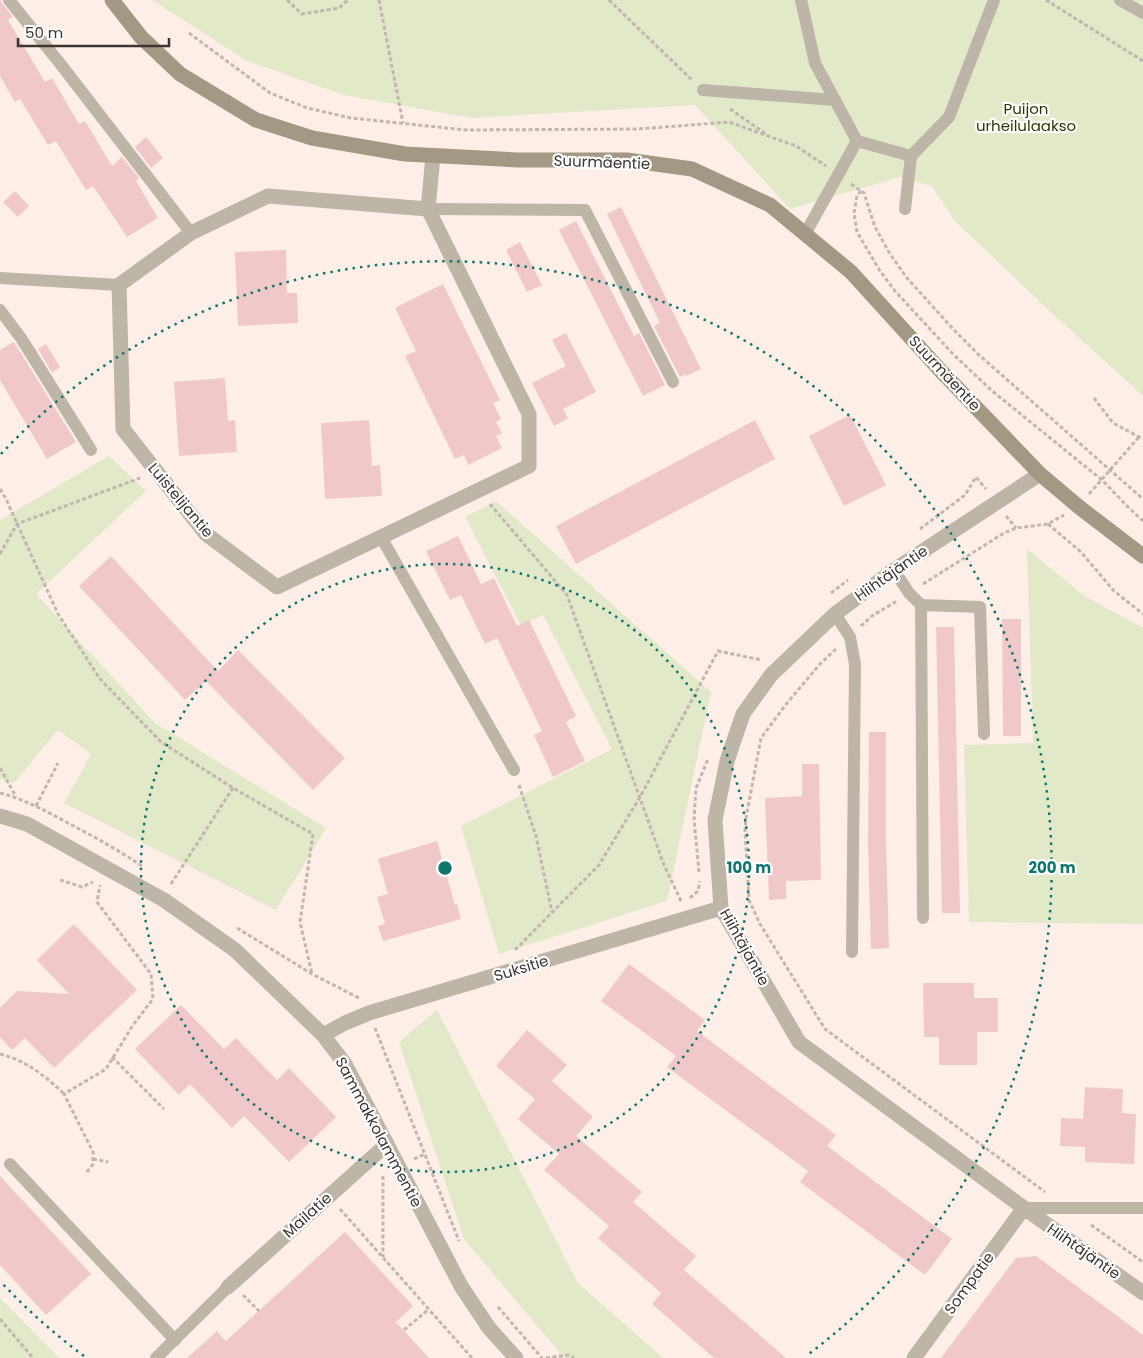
<svg xmlns="http://www.w3.org/2000/svg" width="1143" height="1358" font-family="Poppins,sans-serif">
	<rect width="100%" height="100%" fill="#fdefe7"/>
	<g fill="#e1e9c9">
		<path d="M 152,0 L 1143,0 L 1143,396 L 1042,304 L 954,220 L 932,186 L 900,177 L 790,209 L 695,105 L 471,118 L 344,95 L 247,61 Z"/>
		<path d="M 109,456 L 146,491 L 36,594 L 155,723 L 326,828 L 276,910 L 64,803 L 91,754 L 58,730 L 14,783 L 0,779 L 0,520 Z"/>
		<path d="M 496,501 L 711,692 L 667,901 L 499,954 L 461,826 L 612,749 L 543,615 L 521,625 L 465,517 Z"/>
		<path d="M 1027,549 L 1083,595 L 1143,628 L 1143,924 L 969,922 L 964,745 L 1033,743 Z"/>
		<path d="M 437,1010 L 578,1283 L 663,1358 L 564,1358 L 464,1239 L 399,1042 Z"/>
		<path d="M 0,1298 L 59,1358 L 0,1358 Z"/>
	</g>
	<g fill="#f1c8ca">
		<path d="M 0,0 L 13,17 L 8,20 L 45,82 L 52,78 L 79,124 L 85,121 L 112,166 L 122,157 L 139,178 L 136,181 L 158,218 L 127,237 L 93,186 L 86,190 L 56,141 L 48,145 L 20,99 L 15,102 L 0,76 Z"/>
		<path d="M 146,137 L 163,158 L 151,168 L 135,147 Z"/>
		<path d="M 15,191 L 29,206 L 18,217 L 3,202 Z"/>
		<path d="M 621,207 L 701,369 L 686,376 L 686,374 L 680,377 L 654,326 L 660,323 L 607,214 Z"/>
		<path d="M 576,221 L 634,336 L 639,333 L 665,385 L 643,396 L 559,230 Z"/>
		<path d="M 520,242 L 542,285 L 527,292 L 506,250 Z"/>
		<path d="M 286,250 L 287,293 L 297,293 L 298,323 L 238,326 L 235,252 Z"/>
		<path d="M 443,284 L 500,400 L 493,403 L 501,419 L 496,422 L 502,433 L 496,436 L 502,448 L 468,465 L 464,455 L 455,459 L 405,356 L 416,351 L 395,308 Z"/>
		<path d="M 566,333 L 596,392 L 563,409 L 568,418 L 554,426 L 532,383 L 566,366 L 552,340 Z"/>
		<path d="M 14,342 L 76,442 L 47,459 L 0,380 L 0,350 Z"/>
		<path d="M 46,344 L 60,367 L 52,373 L 38,349 Z"/>
		<path d="M 225,378 L 228,421 L 235,420 L 237,452 L 179,456 L 174,382 Z"/>
		<path d="M 850,415 L 886,485 L 844,506 L 809,436 Z"/>
		<path d="M 369,420 L 372,466 L 380,465 L 382,496 L 325,499 L 321,423 Z"/>
		<path d="M 755,420 L 775,459 L 576,564 L 556,526 Z"/>
		<path d="M 458,536 L 481,584 L 494,578 L 517,626 L 529,620 L 576,716 L 566,722 L 585,761 L 553,777 L 534,735 L 542,731 L 497,638 L 485,644 L 461,595 L 450,600 L 426,551 Z"/>
		<path d="M 111,556 L 218,671 L 238,650 L 345,758 L 313,790 L 206,681 L 185,700 L 79,586 Z"/>
		<path d="M 1002,619 L 1021,619 L 1021,736 L 1003,736 Z"/>
		<path d="M 936,627 L 954,627 L 960,913 L 942,913 Z"/>
		<path d="M 869,732 L 886,732 L 886,843 L 889,948 L 871,949 L 868,844 Z"/>
		<path d="M 802,764 L 819,764 L 821,880 L 786,881 L 786,899 L 769,900 L 765,798 L 802,796 Z"/>
		<path d="M 437,841 L 455,905 L 457,904 L 461,919 L 383,941 L 378,926 L 385,924 L 377,897 L 388,894 L 378,859 Z"/>
		<path d="M 74,924 L 137,990 L 54,1068 L 25,1038 L 12,1050 L 0,1037 L 0,1008 L 17,991 L 69,994 L 37,960 Z"/>
		<path d="M 629,964 L 705,1020 L 697,1031 L 836,1135 L 827,1146 L 952,1239 L 925,1275 L 800,1182 L 808,1171 L 667,1067 L 676,1056 L 601,1001 Z"/>
		<path d="M 923,983 L 974,983 L 974,998 L 998,998 L 998,1032 L 977,1032 L 977,1065 L 939,1065 L 939,1037 L 924,1037 Z"/>
		<path d="M 181,1005 L 224,1049 L 236,1038 L 277,1080 L 289,1068 L 336,1117 L 289,1162 L 244,1116 L 232,1128 L 190,1084 L 179,1095 L 135,1049 Z"/>
		<path d="M 527,1030 L 567,1065 L 552,1081 L 593,1117 L 576,1136 L 642,1192 L 633,1202 L 696,1256 L 684,1270 L 786,1358 L 714,1358 L 652,1304 L 661,1293 L 598,1238 L 609,1226 L 544,1170 L 559,1154 L 518,1119 L 535,1099 L 496,1066 Z"/>
		<path d="M 1085,1087 L 1123,1089 L 1122,1113 L 1136,1114 L 1134,1164 L 1085,1162 L 1085,1147 L 1060,1146 L 1061,1118 L 1083,1119 Z"/>
		<path d="M 0,1176 L 91,1274 L 46,1315 L 0,1265 Z"/>
		<path d="M 345,1232 L 413,1306 L 396,1322 L 429,1358 L 187,1358 L 217,1331 L 226,1341 Z"/>
		<path d="M 1036,1256 L 1143,1335 L 1143,1358 L 941,1358 L 1016,1258 Z"/>
	</g>
	<g fill="none" stroke-linecap="round" stroke-linejoin="round">
		<g stroke="#c2b6b0" stroke-width="3" stroke-dasharray="4 2.5" stroke-linecap="butt">
			<path d="M 287,0 L 302,14 L 339,8 L 348,0"/>
			<path d="M 379,0 L 403,123"/>
			<path d="M 609,0 L 692,80"/>
			<path d="M 1046,0 L 1143,61"/>
			<path d="M 189,33 L 270,93 L 307,108 L 351,118 L 466,130 L 638,129 L 729,122 L 796,146 L 826,166"/>
			<path d="M 730,109 L 766,134"/>
			<path d="M 851,184 L 864,193 L 875,227 L 890,254 L 907,278 L 954,330 L 979,355 L 1143,499"/>
			<path d="M 861,191 L 857,196 L 854,213 L 857,232 L 880,271 L 895,291 L 952,353 L 991,390 L 1102,480 L 1129,508 L 1143,521"/>
			<path d="M 1094,398 L 1113,423 L 1143,439"/>
			<path d="M 0,489 L 6,499 L 58,614 L 100,679 L 161,742 L 233,788 L 313,834 L 300,922 L 312,974"/>
			<path d="M 1089,494 L 1139,437"/>
			<path d="M 490,504 L 567,595 L 664,865 L 682,903"/>
			<path d="M 1006,516 L 1016,528"/>
			<path d="M 1048,524 L 1081,552 L 1114,591 L 1143,614"/>
			<path d="M 920,529 L 965,495 L 976,477 L 986,489"/>
			<path d="M 0,554 L 17,524 L 140,478"/>
			<path d="M 923,584 L 1004,533 L 1016,528 L 1048,524 L 1064,515"/>
			<path d="M 831,593 L 848,580"/>
			<path d="M 861,626 L 872,616 L 897,601"/>
			<path d="M 836,649 L 820,664 L 787,703 L 761,738 L 746,818 L 745,830 L 749,900 L 760,924 L 825,1029 L 1045,1192"/>
			<path d="M 0,768 L 16,797"/>
			<path d="M 519,785 L 536,836 L 552,912"/>
			<path d="M 0,793 C 24,799 46,811 68,823 C 93,836 118,850 142,866"/>
			<path d="M 36,806 L 58,763"/>
			<path d="M 699,872 L 694,819 L 696,788 L 708,759"/>
			<path d="M 60,880 L 82,887 L 93,882"/>
			<path d="M 171,884 L 233,788"/>
			<path d="M 690,898 L 698,891 L 700,881"/>
			<path d="M 237,928 L 312,974 L 359,998"/>
			<path d="M 515,950 L 599,865 L 640,797 L 718,651 L 762,660"/>
			<path d="M 375,1028 L 459,1241"/>
			<path d="M 0,1054 C 25,1060 47,1077 64,1094"/>
			<path d="M 112,1057 L 164,1109"/>
			<path d="M 93,1159 L 108,1162"/>
			<path d="M 414,1159 L 425,1154"/>
			<path d="M 87,1172 L 93,1164 L 93,1152 L 64,1094 L 106,1069 L 133,1025 L 153,999 L 151,974 L 97,902 L 100,885"/>
			<path d="M 383,1176 L 383,1257"/>
			<path d="M 340,1209 L 472,1358"/>
			<path d="M 1091,1225 L 1143,1262"/>
			<path d="M 243,1295 L 259,1311"/>
			<path d="M 498,1307 L 542,1358"/>
			<path d="M 0,1319 L 33,1358"/>
			<path d="M 404,1330 L 429,1309"/>
			<path d="M 546,1358 L 568,1355 L 574,1358"/>
		</g>
		<g stroke="#bdb5a7" stroke-width="12">
			<path d="M 9,0 L 62,66 L 191,233"/>
			<path d="M 801,0 L 815,63 L 857,141"/>
			<path d="M 1120,0 L 1143,13"/>
			<path d="M 703,90 L 835,100"/>
			<path d="M 428,209 L 585,210 L 673,382"/>
			<path d="M 905,209 L 911,156"/>
			<path d="M 805,234 L 857,141 L 911,156 L 949,117 L 994,0"/>
			<path d="M 0,278 L 119,285"/>
			<path d="M 0,310 L 21,338 L 91,450"/>
			<path d="M 381,537 L 514,770"/>
			<path d="M 894,570 L 909,593 L 921,605 L 923,918"/>
			<path d="M 921,605 L 980,607 L 984,734"/>
			<path d="M 835,614 L 850,637 L 855,664 L 852,952"/>
			<path d="M 10,1164 L 175,1340"/>
			<path d="M 1024,1208 L 1143,1208"/>
			<path d="M 156,1358 L 228,1287"/>
		</g>
		<g stroke="#bdb5a7" stroke-width="15">
			<path d="M 428,209 L 529,414 L 529,466 L 277,587 L 206,534 L 123,429 L 119,285 L 191,233 L 268,196 L 428,209 L 433,156"/>
			<path d="M 721,908 L 799,1042 L 1024,1208 L 1143,1293"/>
			<path d="M 228,1287 L 387,1144"/>
			<path d="M 914,1358 L 1024,1208"/>
		</g>
		<g stroke="#bdb5a7" stroke-width="15">
			<path d="M 0,816 L 27,824 L 164,900 L 235,950 L 323,1035 L 345,1064 L 461,1286 L 489,1328 L 516,1358"/>
			<path d="M 323,1035 L 345,1023 L 369,1013 L 721,908 L 715,820 L 727,761 L 743,714 L 771,675 L 835,614 L 894,570 L 1040,474"/>
		</g>
		<path stroke="#a29883" stroke-width="15" d="M 112,0 L 141,37 L 180,74 L 256,120 L 312,138 L 405,154 L 518,160 L 627,160 L 692,169 L 770,205 L 851,272 L 940,370 L 1040,474 L 1079,507 L 1143,556"/>
	</g>
	<g fill="none" stroke="#0f766e" stroke-width="2.5" stroke-dasharray="2.5 5">
		<circle cx="445" cy="868" r="304"/>
		<path d="M84 1356A607 607 0 0 1 1 1282M1 454A607 607 0 1 1 806 1356"/>
	</g>
	<g text-anchor="middle" dominant-baseline="central" stroke-width="4.5" stroke-linejoin="round" paint-order="stroke">
		<g font-size="15" fill="#2f3700" stroke="#fff">
			<text x="1026" y="108">Puijon<tspan x="1026" dy="17">urheilulaakso</tspan></text>
		</g>
		<g font-size="15" fill="#3c3532" stroke="#fff">
			<text transform="translate(602 162) rotate(2)">Suurmäentie</text>
			<text transform="translate(945 373) rotate(47)">Suurmäentie</text>
			<text transform="translate(181 500) rotate(50)">Luistelijantie</text>
			<text transform="translate(891 573) rotate(-35)">Hiihtäjäntie</text>
			<text transform="translate(745 947) rotate(61)">Hiihtäjäntie</text>
			<text transform="translate(521 968) rotate(-17)">Suksitie</text>
			<text transform="translate(379 1132) rotate(62)">Sammakkolammentie</text>
			<text transform="translate(307 1215) rotate(-42)">Mailatie</text>
			<text transform="translate(1084 1251) rotate(35)">Hiihtäjäntie</text>
			<text transform="translate(969 1283) rotate(-54)">Sompatie</text>
		</g>
	</g>
	<circle cx="445" cy="868" r="8" fill="#0f766e" stroke="#fff" stroke-width="2.5"/>
	<g font-size="15" text-anchor="middle" font-weight="bold" fill="#0f766e" stroke="#fff" stroke-width="4.5" stroke-linejoin="round" paint-order="stroke">
		<text x="749" y="873">100 m</text>
		<text x="1052" y="873">200 m</text>
	</g>
	<path d="M18 38v8h151v-8" fill="none" stroke="#3c3532" stroke-width="2.5"/>
	<text x="25" y="38" font-size="15" fill="#3c3532" stroke="#ffffff" stroke-width="4" paint-order="stroke">50 m</text>
</svg>
